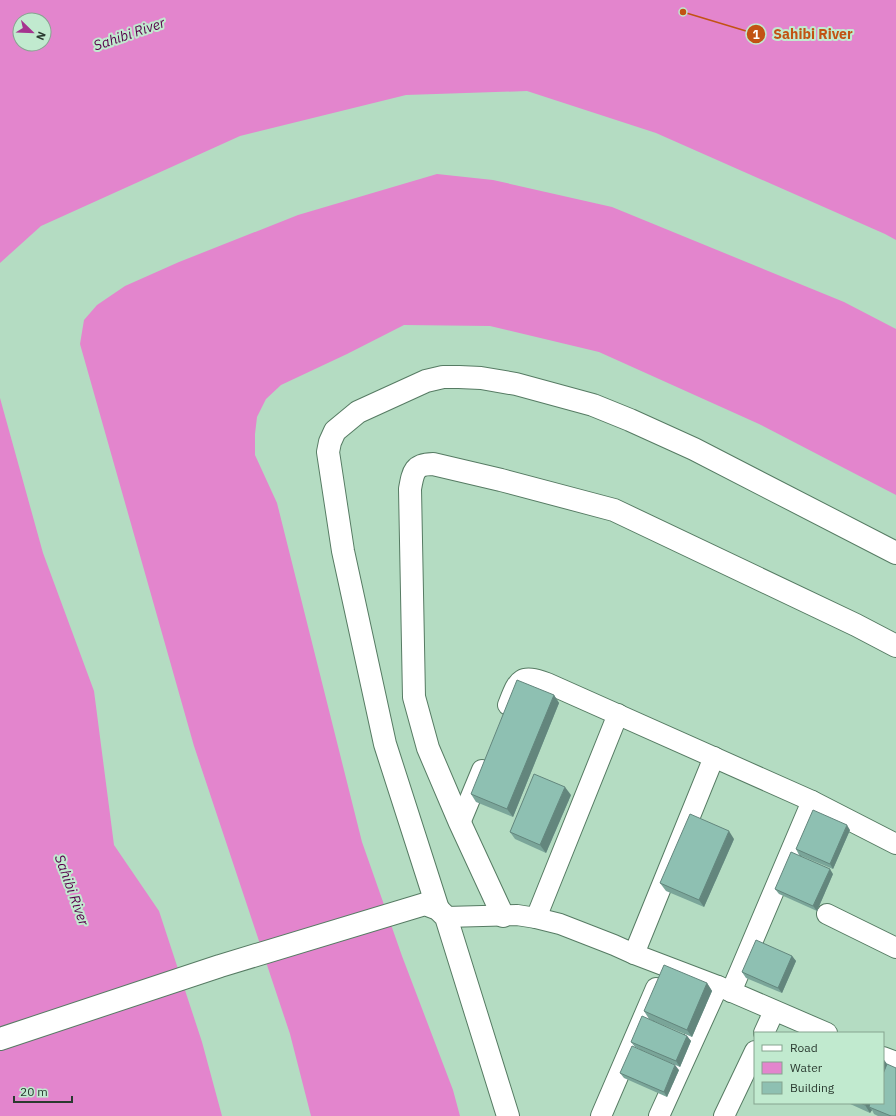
<svg xmlns="http://www.w3.org/2000/svg" width="896" height="1116" font-family="'IBM Plex Sans',sans-serif">
	<rect width="100%" height="100%" fill="#b4dcc2"/>
	<g fill="#e385cd" fill-rule="evenodd">
		<path d="M 0,0 L 896,0 L 896,240 L 885,234 L 656,133 L 527,91 L 406,95 L 240,136 L 41,226 L 0,263 ZM 20,20 L 44,20 L 44,44 L 20,44 Z"/>
		<path d="M 437,174 L 493,180 L 612,207 L 844,302 L 896,329 L 896,495 L 759,424 L 599,352 L 490,326 L 404,325 L 347,354 L 281,385 L 266,399 L 257,417 L 255,434 L 255,455 L 277,503 L 362,842 L 402,956 L 453,1090 L 460,1116 L 311,1116 L 290,1034 L 194,746 L 80,344 L 84,320 L 97,305 L 125,286 L 179,262 L 298,215 Z"/>
		<path d="M 0,398 L 43,553 L 94,691 L 114,845 L 159,911 L 202,1042 L 222,1116 L 0,1116 Z"/>
	</g>
	<g fill="none" stroke-linecap="round" stroke-linejoin="round">
		<g stroke="#567b63" stroke-width="22">
			<g id="minor">
				<path d="M 508,705 C 518,680 519,673 547,683 L 812,801 L 896,844"/>
				<path d="M 460,823 L 482,770"/>
				<path d="M 827,914 L 896,948"/>
				<path d="M 446,917 L 517,915 L 536,918 L 560,924 L 614,945 L 634,954 L 718,986 L 827,1033"/>
				<path d="M 536,918 L 618,714"/>
				<path d="M 634,954 L 714,757"/>
				<path d="M 731,992 L 812,801"/>
				<path d="M 764,1033 L 774,1011"/>
				<path d="M 883,1057 L 896,1062"/>
				<path d="M 601,1116 L 656,988"/>
				<path d="M 659,1116 L 718,986"/>
				<path d="M 724,1116 L 755,1051"/>
			</g>
		</g>
		<g stroke="#567b63" stroke-width="24">
			<g id="tertiary">
				<path d="M 438,909 L 385,744 L 343,551 L 328,452 L 330,442 L 335,431 L 358,412 L 426,381 L 443,377 L 459,377 L 481,378 L 516,384 L 593,405 L 630,420 L 694,449 L 896,553"/>
				<path d="M 503,916 L 460,823 L 428,748 L 414,697 L 410,489 C 413,472 414,464 433,464 L 501,480 L 614,510 L 856,625 L 896,646"/>
				<path d="M 0,1039 L 220,966 L 425,904 L 438,909 L 446,917 L 508,1116"/>
			</g>
		</g>
		<use href="#minor" stroke="#fff" stroke-width="20"/>
		<use href="#tertiary" stroke="#fff" stroke-width="22"/>
	</g>
	<g fill="#7aa599">
		<path d="M 554,695 L 559,703 L 513,817 L 476,802 L 471,794 Z"/>
		<path d="M 571,795 L 546,853 L 515,839 L 510,832 Z"/>
		<path d="M 850,830 L 833,869 L 799,855 L 796,849 Z"/>
		<path d="M 734,839 L 704,907 L 666,891 L 660,883 Z"/>
		<path d="M 833,874 L 817,911 L 779,894 L 775,889 Z"/>
		<path d="M 792,956 L 796,961 L 782,993 L 746,978 L 742,972 Z"/>
		<path d="M 707,983 L 712,991 L 692,1037 L 649,1019 L 644,1011 Z"/>
		<path d="M 687,1036 L 691,1041 L 680,1067 L 635,1047 L 631,1042 Z"/>
		<path d="M 884,1060 L 887,1064 L 896,1116 L 878,1116 L 874,1114 L 872,1110 L 870,1113 L 848,1103 L 883,1103 Z"/>
		<path d="M 679,1070 L 667,1097 L 624,1078 L 620,1073 Z"/>
	</g>
	<g fill="#63867d">
		<path d="M 554,695 L 559,703 L 513,817 L 507,809 Z"/>
		<path d="M 565,787 L 571,795 L 546,853 L 540,845 Z"/>
		<path d="M 847,825 L 850,830 L 833,869 L 830,864 Z"/>
		<path d="M 729,831 L 734,839 L 704,907 L 699,900 Z"/>
		<path d="M 830,869 L 833,874 L 817,911 L 813,906 Z"/>
		<path d="M 792,956 L 796,961 L 782,993 L 778,988 Z"/>
		<path d="M 707,983 L 712,991 L 692,1037 L 687,1030 Z"/>
		<path d="M 687,1036 L 691,1041 L 680,1067 L 676,1061 Z"/>
		<path d="M 884,1060 L 890,1068 L 883,1084 L 883,1063 Z"/>
		<path d="M 675,1065 L 679,1070 L 667,1097 L 664,1092 Z"/>
		<path d="M 866,1103 L 875,1103 L 869,1107 L 872,1110 L 870,1113 L 865,1105 Z"/>
	</g>
	<g fill="#8ec0b2" stroke="#63867d">
		<path d="M 517,680 L 554,695 L 507,809 L 471,794 Z"/>
		<path d="M 534,774 L 565,787 L 540,845 L 510,832 Z"/>
		<path d="M 813,810 L 847,825 L 830,864 L 796,849 Z"/>
		<path d="M 690,814 L 729,831 L 699,900 L 660,883 Z"/>
		<path d="M 791,852 L 830,869 L 813,906 L 775,889 Z"/>
		<path d="M 756,940 L 792,956 L 778,988 L 742,972 Z"/>
		<path d="M 664,965 L 707,983 L 687,1030 L 644,1011 Z"/>
		<path d="M 642,1016 L 687,1036 L 676,1061 L 631,1042 Z"/>
		<path d="M 632,1046 L 675,1065 L 664,1092 L 620,1073 Z"/>
		<path d="M 887,1064 L 896,1068 L 896,1116 L 891,1116 L 869,1107 L 870,1103 L 883,1103 L 883,1074 Z"/>
		<path d="M 860,1103 L 866,1103 L 865,1105 Z"/>
	</g>
	<g text-anchor="middle" dominant-baseline="central" stroke-width="4" stroke-linejoin="round" paint-order="stroke">
		<g font-size="14" font-style="italic" fill="#58004b" stroke="#c1eacf">
			<text transform="translate(129 34) rotate(-19)">Sahibi River</text>
			<text transform="translate(72 890) rotate(70)">Sahibi River</text>
		</g>
	</g>
	<path fill="none" stroke="#c25313" stroke-width="1.5" d="M683 12L756 34"/>
	<g fill="#c25313" stroke="#c1eacf" stroke-width="1.5">
		<circle cx="683" cy="12" r="4"/>
		<circle cx="756" cy="34" r="10"/>
	</g>
	<g font-size="12" text-anchor="middle" font-weight="bold" fill="#fff">
		<text x="756" y="39">1</text>
	</g>
	<g font-size="14" text-anchor="middle" font-weight="bold" fill="#c25313" stroke="#c1eacf" stroke-width="4" stroke-linejoin="round" paint-order="stroke">
		<text x="813" y="39">Sahibi River</text>
	</g>
	<rect x="754" y="1032" width="130" height="72" fill="#c1eacf" stroke="#85a48f"/>
	<rect x="762" y="1045" width="20" height="6" fill="#ffffff" stroke="#85a48f"/>
	<text x="790" y="1052" font-size="12" fill="#2a3a30">Road</text>
	<rect x="762" y="1062" width="20" height="12" fill="#e385cd" stroke="#85a48f"/>
	<text x="790" y="1072" font-size="12" fill="#2a3a30">Water</text>
	<rect x="762" y="1082" width="20" height="12" fill="#8ec0b2" stroke="#85a48f"/>
	<text x="790" y="1092" font-size="12" fill="#2a3a30">Building</text>
	<g transform="translate(32 32) rotate(113)"><circle r="19" fill="#c1eacf" stroke="#85a48f"/>
	<path d="M0-3L7 15L0 10L-7 15Z" fill="#a5338f"/>
	<text y="-6" font-size="11" font-weight="bold" text-anchor="middle" fill="#2a3a30">N</text>
	</g>
	<path d="M14 1096v6h58v-6" fill="none" stroke="#2a3a30" stroke-width="2"/>
	<text x="20" y="1096" font-size="12" fill="#2a3a30" stroke="#c1eacf" stroke-width="3" paint-order="stroke">20 m</text>
</svg>
